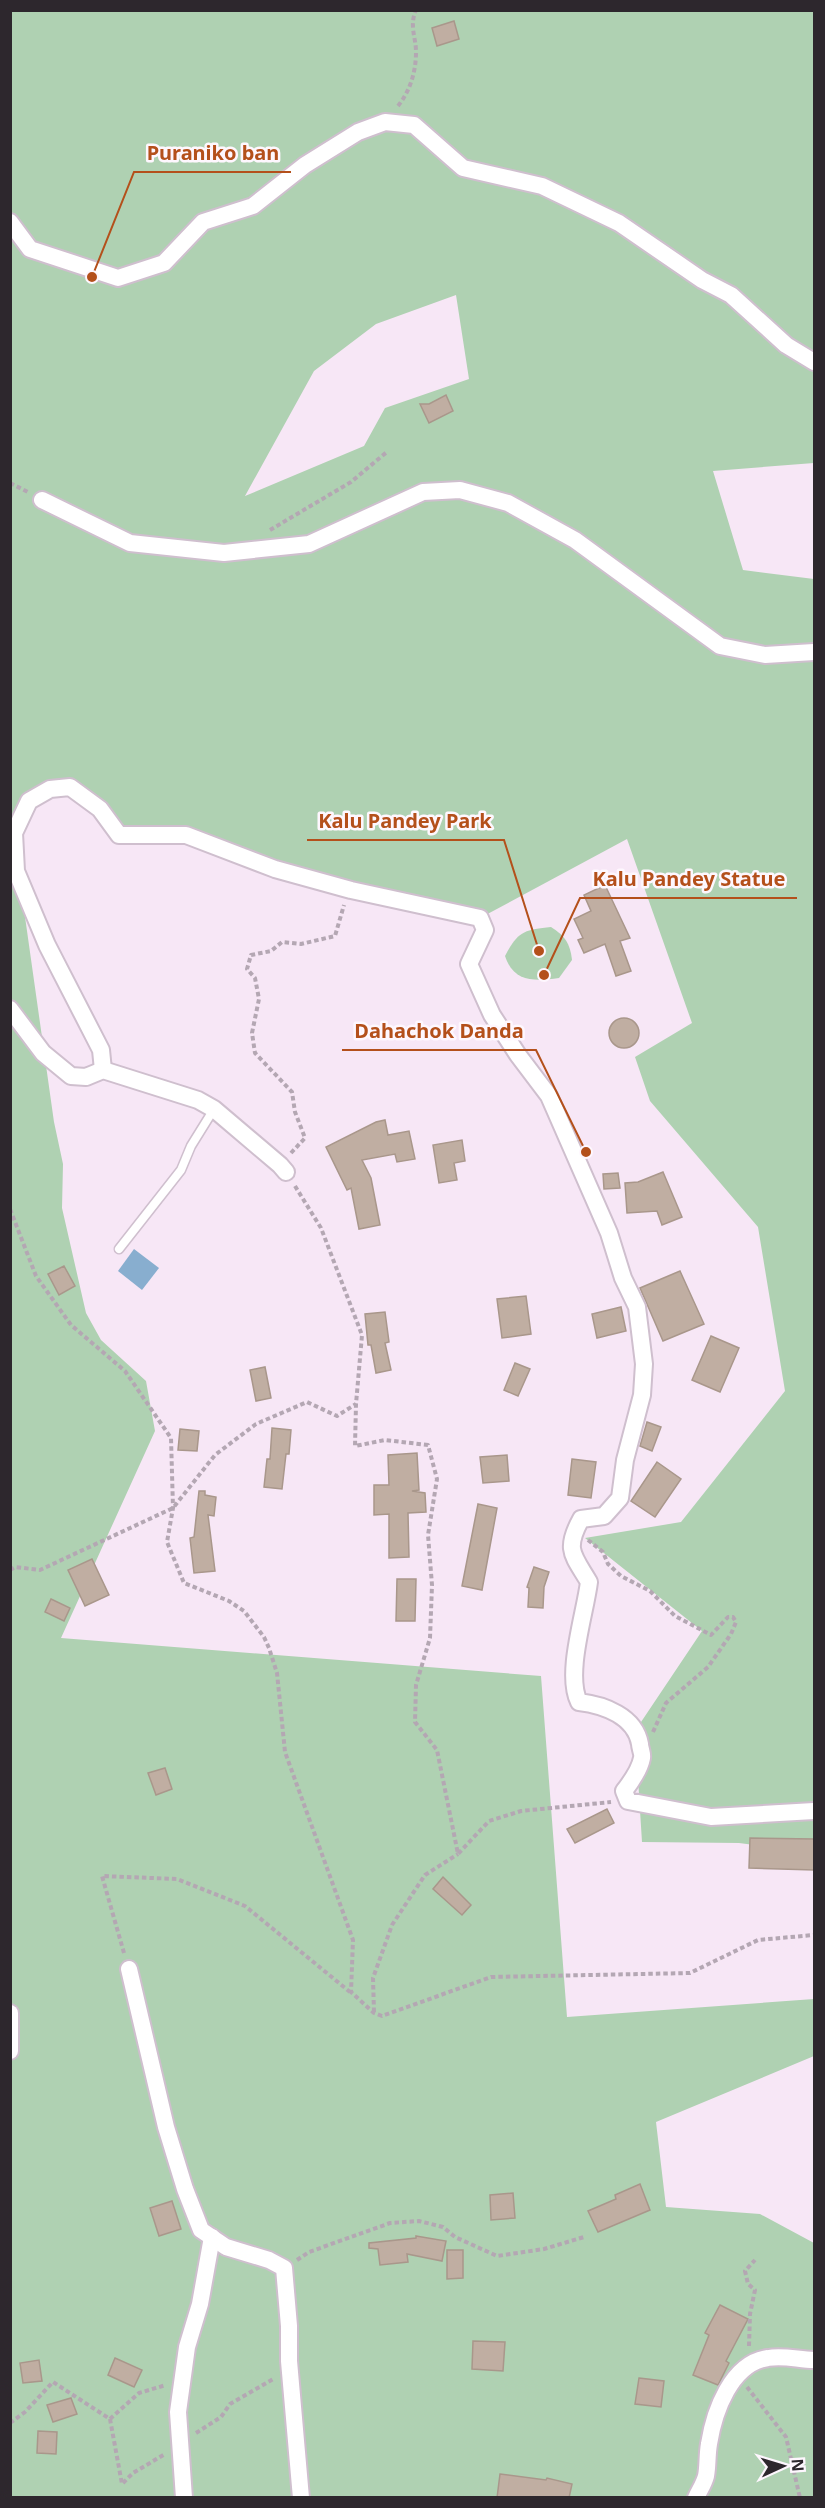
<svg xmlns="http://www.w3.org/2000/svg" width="825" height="2508" font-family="'Noto Sans',sans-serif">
	<rect width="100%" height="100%" fill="#f7e7f6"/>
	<g fill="#afd1b2" fill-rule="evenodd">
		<path d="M 11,11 L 814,11 L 814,463 L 713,471 L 743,570 L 814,579 L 814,1853 L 739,1843 L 642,1842 L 635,1731 L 702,1631 L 585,1538 L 681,1522 L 785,1391 L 758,1227 L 650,1101 L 635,1057 L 692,1023 L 627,839 L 480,918 L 351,890 L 186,835 L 119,835 L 70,787 L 29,801 L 11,840 ZM 456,295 L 469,379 L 385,408 L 364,446 L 245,496 L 314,371 L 376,324 Z"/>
		<path d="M 15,846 L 54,1122 L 63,1164 L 62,1208 L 86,1313 L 101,1340 L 146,1381 L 155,1431 L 61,1638 L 541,1676 L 567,2017 L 814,1999 L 814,2056 L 656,2122 L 666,2207 L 760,2214 L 814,2243 L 814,2497 L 11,2498 L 10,855 Z"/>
		<path d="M 551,927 C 565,936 570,943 572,960 L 559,978 C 535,981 514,983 505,956 C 518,931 524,930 551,927 Z"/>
	</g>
	<path fill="#88aecf" d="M 134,1249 L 159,1268 L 142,1290 L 118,1271 Z"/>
	<g fill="#c0aea2" stroke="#a9978b" stroke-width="1.5">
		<path d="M 454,21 L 459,39 L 437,46 L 432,28 Z"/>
		<path d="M 446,395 L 453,411 L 429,423 L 420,404 L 429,404 Z"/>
		<path d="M 605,885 L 630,938 L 620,941 L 631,971 L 616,976 L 605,944 L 584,953 L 578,940 L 583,938 L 574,919 L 591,911 L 584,895 Z"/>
		<circle cx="624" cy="1033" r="15"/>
		<path d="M 385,1120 L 388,1135 L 409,1131 L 415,1159 L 397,1162 L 395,1154 L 362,1160 L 371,1178 L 380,1225 L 359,1229 L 351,1188 L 347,1190 L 326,1147 L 376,1122 Z"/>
		<path d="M 462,1140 L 465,1161 L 454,1163 L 457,1180 L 439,1183 L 433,1145 Z"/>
		<path d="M 663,1172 L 682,1217 L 662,1225 L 657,1211 L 627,1213 L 625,1183 L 638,1182 Z"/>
		<path d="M 618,1173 L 620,1188 L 604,1189 L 603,1174 Z"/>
		<path d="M 64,1266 L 75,1286 L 59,1295 L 48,1274 Z"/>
		<path d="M 680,1271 L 704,1324 L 663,1341 L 640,1288 Z"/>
		<path d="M 526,1296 L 531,1334 L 502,1338 L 497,1299 Z"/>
		<path d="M 621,1307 L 626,1331 L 597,1338 L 592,1314 Z"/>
		<path d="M 385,1312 L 389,1342 L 385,1343 L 391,1370 L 376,1373 L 371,1345 L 368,1345 L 365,1314 Z"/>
		<path d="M 711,1336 L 739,1348 L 720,1392 L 692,1380 Z"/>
		<path d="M 515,1363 L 530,1369 L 518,1396 L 504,1390 Z"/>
		<path d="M 265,1367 L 271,1398 L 256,1401 L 250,1370 Z"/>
		<path d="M 647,1422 L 661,1427 L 652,1451 L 640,1446 Z"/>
		<path d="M 272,1428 L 291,1430 L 289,1454 L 286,1454 L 282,1489 L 264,1487 L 267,1459 L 270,1459 Z"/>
		<path d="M 180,1429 L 199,1431 L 197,1451 L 178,1450 Z"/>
		<path d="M 417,1453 L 419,1490 L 412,1491 L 425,1493 L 426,1512 L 408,1513 L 409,1557 L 389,1558 L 389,1514 L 374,1515 L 374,1485 L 389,1485 L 388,1455 Z"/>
		<path d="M 507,1455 L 509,1481 L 483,1483 L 480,1457 Z"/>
		<path d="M 572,1459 L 596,1462 L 591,1498 L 568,1495 Z"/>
		<path d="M 657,1462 L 681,1479 L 655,1517 L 631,1501 Z"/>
		<path d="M 199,1491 L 205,1491 L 205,1495 L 216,1497 L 214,1516 L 208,1515 L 215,1571 L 194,1573 L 190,1538 L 194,1537 Z"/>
		<path d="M 478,1504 L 497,1508 L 482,1590 L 462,1586 Z"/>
		<path d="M 92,1559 L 109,1595 L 85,1606 L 68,1570 Z"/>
		<path d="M 534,1567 L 549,1572 L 544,1587 L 543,1608 L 528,1607 L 529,1588 L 527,1587 Z"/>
		<path d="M 397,1579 L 416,1579 L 415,1621 L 396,1621 Z"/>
		<path d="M 51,1599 L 70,1608 L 64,1621 L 45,1612 Z"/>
		<path d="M 165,1768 L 172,1789 L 156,1795 L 148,1773 Z"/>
		<path d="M 607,1809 L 614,1823 L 575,1843 L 567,1829 Z"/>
		<path d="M 750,1838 L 814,1839 L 814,1870 L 749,1868 Z"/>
		<path d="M 443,1877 L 471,1905 L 462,1915 L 433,1889 Z"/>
		<path d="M 640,2184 L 650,2210 L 598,2232 L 588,2211 L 616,2199 L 615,2195 Z"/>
		<path d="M 513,2193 L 515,2218 L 491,2220 L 490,2195 Z"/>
		<path d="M 172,2201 L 181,2229 L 159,2236 L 150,2208 Z"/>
		<path d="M 416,2236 L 446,2241 L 442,2261 L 407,2254 L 408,2262 L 380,2265 L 378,2249 L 369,2248 L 369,2243 L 416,2238 Z"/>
		<path d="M 447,2250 L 463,2250 L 463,2278 L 447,2279 Z"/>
		<path d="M 720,2305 L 748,2319 L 726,2361 L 729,2363 L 718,2385 L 693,2375 L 709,2335 L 705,2333 Z"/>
		<path d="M 473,2341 L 505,2342 L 503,2371 L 472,2369 Z"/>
		<path d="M 115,2358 L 142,2370 L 134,2387 L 108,2375 Z"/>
		<path d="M 39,2360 L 42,2381 L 23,2383 L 20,2363 Z"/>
		<path d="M 639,2378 L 664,2381 L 661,2407 L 635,2404 Z"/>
		<path d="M 71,2398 L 77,2414 L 53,2422 L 47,2405 Z"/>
		<path d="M 38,2431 L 57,2432 L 56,2454 L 37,2453 Z"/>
		<path d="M 500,2474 L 546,2480 L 547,2478 L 572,2484 L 569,2498 L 497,2498 Z"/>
	</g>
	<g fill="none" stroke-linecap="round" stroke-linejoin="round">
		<g stroke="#cfbfce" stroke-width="11">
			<path id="service" d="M 119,1249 L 181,1170 L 191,1146 L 214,1109"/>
		</g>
		<g stroke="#cfbfce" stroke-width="20">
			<g id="minor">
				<path d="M 10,222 L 30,249 L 118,278 L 164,263 L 203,222 L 253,206 L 305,165 L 358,132 L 385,122 L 414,125 L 463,168 L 542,186 L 619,223 L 702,280 L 731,295 L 786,345 L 814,362"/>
				<path d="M 42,500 L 130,543 L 224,553 L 309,544 L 423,492 L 460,490 L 508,503 L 575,540 L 720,646 L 765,655 L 814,652"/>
				<path d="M 10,1009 L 43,1053 L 71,1076 L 86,1077 L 103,1070 L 198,1100 L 214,1109 L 280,1165 L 286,1172"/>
				<path d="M 103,1070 L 101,1050 L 47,945 L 16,871 L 14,833 L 29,801 L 50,789 L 70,787 L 100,809 L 119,835 L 186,835 L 275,869 L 351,890 L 480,918 L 485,930 L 469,964 L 492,1015 L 518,1055 L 549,1096 L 609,1233 L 623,1278 L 637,1307 L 644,1364 L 642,1395 L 625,1460 L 620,1498 L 604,1516 L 581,1519 C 564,1550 573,1555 589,1582 C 585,1614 565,1674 579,1702 C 604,1705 635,1716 640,1744 C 640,1748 643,1754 642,1758 C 640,1769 631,1782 624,1791 L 628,1801 L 711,1817 L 814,1811"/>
				<path d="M 129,1969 L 166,2127 L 185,2189 L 201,2230 L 226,2247 L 269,2260 L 284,2268 L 289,2326 L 289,2361 L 301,2498"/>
				<path d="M 10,2013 L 10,2051"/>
				<path d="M 184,2498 L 178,2412 L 187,2347 L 200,2304 L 212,2237"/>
				<path d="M 696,2498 C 699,2491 704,2484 706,2476 C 708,2466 707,2455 709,2444 C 714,2412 731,2363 768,2358 C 784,2355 799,2360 814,2360"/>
			</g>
		</g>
		<g stroke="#b4a7b3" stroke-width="4" stroke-dasharray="4.5 3" stroke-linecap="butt">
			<path d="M 398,106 C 410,91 416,72 416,52 C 416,37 409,26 416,10"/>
			<path d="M 10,483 L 28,492"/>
			<path d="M 270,530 L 351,482 L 388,451"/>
			<path d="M 291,1153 L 305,1138 L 295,1112 L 292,1092 L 255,1053 L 252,1033 L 259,999 L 255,978 L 247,969 L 251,955 L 271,951 L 282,942 L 301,944 L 335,936 L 344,905"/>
			<path d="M 295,1186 L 321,1228 L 362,1335 L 356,1404 L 355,1446 L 385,1440 L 428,1445 L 437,1479 L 428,1535 L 432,1585 L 430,1638 L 416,1685 L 415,1722 L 437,1750 L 458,1854 L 489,1821 L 521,1811 L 611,1802"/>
			<path d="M 10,1209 L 36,1276 L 71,1325 L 125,1371 L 171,1438 L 173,1508 L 167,1542 L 184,1583 L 229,1601 L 244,1611 L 264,1637 L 269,1648 L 277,1673 L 285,1752 L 353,1940 L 351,1992 L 374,2013 L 382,2016 L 491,1977 L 690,1973 L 758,1940 L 814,1935"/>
			<path d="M 588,1540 L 603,1552 L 608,1564 L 621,1576 L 650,1591 L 675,1616 L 711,1635 L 728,1617 L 733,1617 L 736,1622 L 731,1634 L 708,1667 L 666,1703 L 653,1732"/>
			<path d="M 10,1570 L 15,1567 L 40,1570 L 173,1508 L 215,1455 L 256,1424 L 307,1402 L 337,1416 L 356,1404"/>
			<path d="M 124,1953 L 102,1876 L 177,1879 L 245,1906 L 350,1992"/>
			<path d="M 374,2012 L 373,1978 L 392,1925 L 425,1875 L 458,1854"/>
			<path d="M 297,2260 L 309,2252 L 390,2223 L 419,2221 L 443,2227 L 455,2237 L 497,2256 L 544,2249 L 584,2237"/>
			<path d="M 749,2346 L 750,2314 L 755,2290 L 748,2284 L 745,2271 L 755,2260"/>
			<path d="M 747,2387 L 786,2437 L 800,2498"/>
			<path d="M 110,2419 L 122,2484 L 133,2473 L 165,2454"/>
			<path d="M 10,2423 L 25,2412 L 53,2382 L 110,2419 L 139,2393 L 166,2385"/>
			<path d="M 196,2433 L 221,2417 L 230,2404 L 275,2378"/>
		</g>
		<use href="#service" stroke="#fff" stroke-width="8"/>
		<use href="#minor" stroke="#fff" stroke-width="16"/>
	</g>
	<path fill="none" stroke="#b4501b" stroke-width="2" d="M92 277L134 172H291M539 951L504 840H307M544 975L580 898H797M586 1152L536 1050H342"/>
	<g fill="#b4501b" stroke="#fef7fe" stroke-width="2">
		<circle cx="92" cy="277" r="6"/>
		<circle cx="539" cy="951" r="6"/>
		<circle cx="544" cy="975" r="6"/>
		<circle cx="586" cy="1152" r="6"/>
	</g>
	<g font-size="20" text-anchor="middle" font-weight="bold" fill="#b4501b" stroke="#fef7fe" stroke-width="5" stroke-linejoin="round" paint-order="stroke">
		<text x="213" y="160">Puraniko ban</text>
		<text x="405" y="828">Kalu Pandey Park</text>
		<text x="689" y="886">Kalu Pandey Statue</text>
		<text x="439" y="1038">Dahachok Danda</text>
	</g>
	<rect width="825" height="2508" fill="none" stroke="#2d272d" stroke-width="24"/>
	<g transform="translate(783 2466) rotate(86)" stroke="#fef7fe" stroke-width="4.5" paint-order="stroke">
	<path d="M0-4.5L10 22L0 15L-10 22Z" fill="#2d272d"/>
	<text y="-9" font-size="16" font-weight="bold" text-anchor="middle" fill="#2d272d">N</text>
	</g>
</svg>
